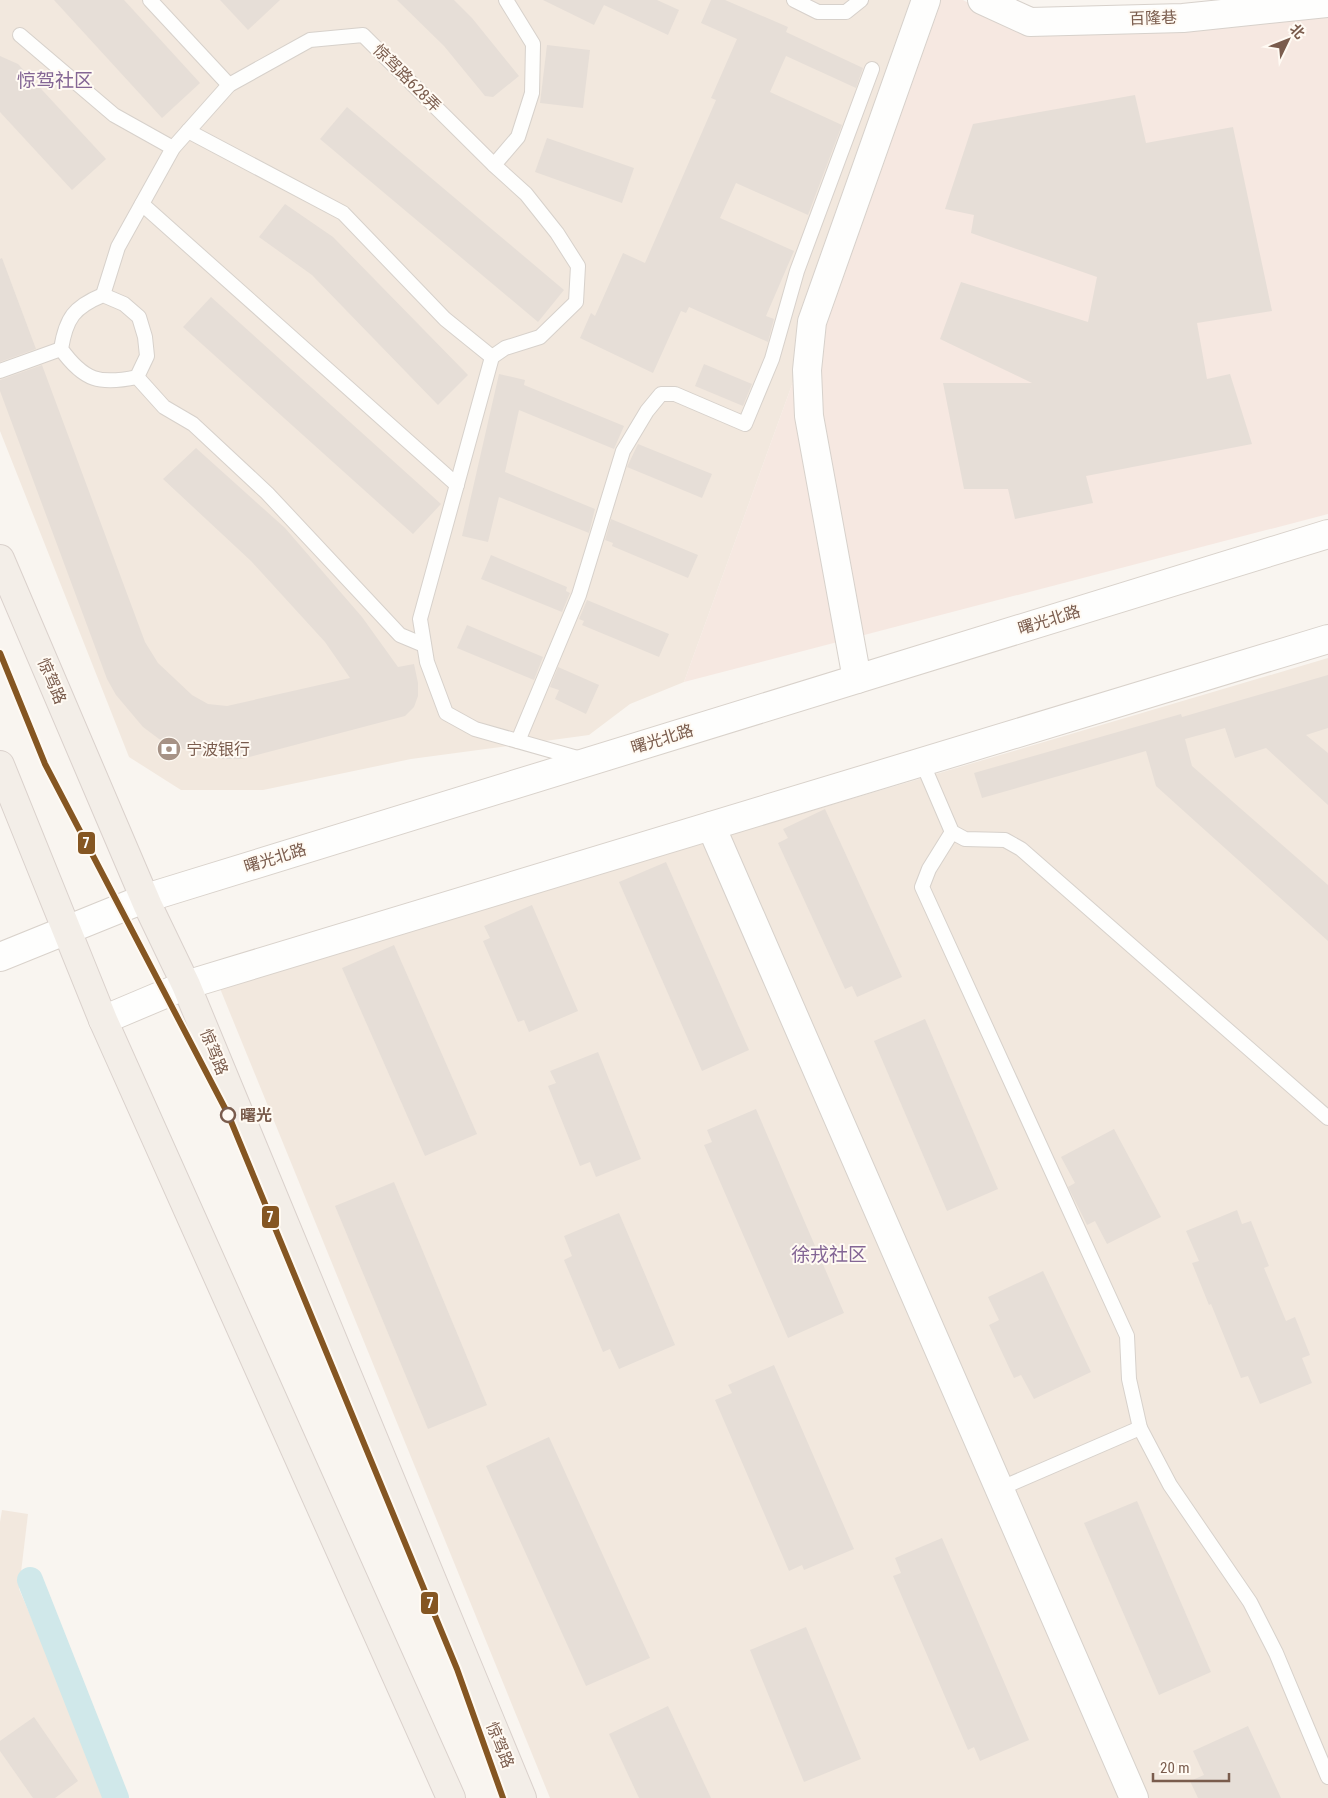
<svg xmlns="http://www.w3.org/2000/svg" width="1328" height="1798" font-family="'Roboto Condensed','Noto Sans SC',sans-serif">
	<rect width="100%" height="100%" fill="#f9f5f0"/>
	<g fill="#f2e8de">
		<path d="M 0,0 L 930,0 L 906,71 L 684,682 L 630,704 L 589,735 L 411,759 L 263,790 L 181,790 L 129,757 L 0,431 Z"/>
		<path d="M 1328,658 L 1328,1798 L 550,1798 L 219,986 Z"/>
		<path d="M 2,1510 L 28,1514 L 19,1589 L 109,1798 L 0,1798 L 0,1522 Z"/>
	</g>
	<path fill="#f6e8e1" d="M 930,0 L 963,0 L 1027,34 L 1328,13 L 1328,514 L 684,682 L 906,71 Z"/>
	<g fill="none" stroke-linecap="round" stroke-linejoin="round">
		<path stroke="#d0e8ea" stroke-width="26" d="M 30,1580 L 116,1798"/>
	</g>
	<g fill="#e6ded7">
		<path d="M 54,0 L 124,0 L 200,83 L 162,118 Z"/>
		<path d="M 220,0 L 280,0 L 248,30 Z"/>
		<path d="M 397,0 L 454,0 L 472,18 L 519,76 L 493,97 L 485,96 L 444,46 Z"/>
		<path d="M 543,0 L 657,0 L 679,10 L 668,35 L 604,5 L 594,25 Z"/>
		<path d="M 711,0 L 725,0 L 788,27 L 786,32 L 863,68 L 856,88 L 786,56 L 770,92 L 842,125 L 808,215 L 736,183 L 720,218 L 794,251 L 766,316 L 774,319 L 768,342 L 689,307 L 686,313 L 681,311 L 653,373 L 580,338 L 591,313 L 595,316 L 623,253 L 645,263 L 716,100 L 711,98 L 737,39 L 701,23 Z"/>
		<path d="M 547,45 L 590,50 L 583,108 L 540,103 Z"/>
		<path d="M 0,56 L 18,64 L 106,159 L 72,190 L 0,112 Z"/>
		<path d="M 1135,95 L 1146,143 L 1233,127 L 1272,311 L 1197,323 L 1207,379 L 1230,374 L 1252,444 L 1086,476 L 1093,503 L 1015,519 L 1008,489 L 964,489 L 943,383 L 1032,383 L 940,339 L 961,282 L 1088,322 L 1097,277 L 971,233 L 974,215 L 945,209 L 973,124 Z"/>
		<path d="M 347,107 L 564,290 L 538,322 L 320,139 Z"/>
		<path d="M 547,138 L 634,168 L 622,203 L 535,172 Z"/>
		<path d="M 285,204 L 333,237 L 468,375 L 438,405 L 312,275 L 259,237 Z"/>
		<path d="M 2,258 L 36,349 L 0,362 L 0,259 Z"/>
		<path d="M 211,297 L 441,504 L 413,534 L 183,327 Z"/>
		<path d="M 704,364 L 752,384 L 743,406 L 695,386 Z"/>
		<path d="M 42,365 L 145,642 L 158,663 L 192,695 L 208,704 L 227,706 L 350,678 L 325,642 L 251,561 L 163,479 L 196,448 L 285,528 L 362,617 L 398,667 L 414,664 L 418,683 L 418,696 L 414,707 L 405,716 L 242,759 L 224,759 L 198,755 L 159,739 L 143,727 L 116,695 L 107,679 L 0,391 L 0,380 Z"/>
		<path d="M 499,374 L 525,380 L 524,385 L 624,426 L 614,449 L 519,410 L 505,472 L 595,509 L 589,533 L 499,497 L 488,542 L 462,536 Z"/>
		<path d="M 638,444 L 712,474 L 702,498 L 627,467 Z"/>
		<path d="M 611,519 L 698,555 L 688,578 L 612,546 L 613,543 L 605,540 Z"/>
		<path d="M 491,555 L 567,587 L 566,591 L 570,593 L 562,612 L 481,579 Z"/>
		<path d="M 587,600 L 669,634 L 659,657 L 582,625 L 584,621 L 579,619 Z"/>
		<path d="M 467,625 L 543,657 L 534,680 L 457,648 Z"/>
		<path d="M 558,667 L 599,685 L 586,714 L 555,699 L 559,690 L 550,687 Z"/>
		<path d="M 1328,675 L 1328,728 L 1306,735 L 1328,753 L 1328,805 L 1266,748 L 1235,758 L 1225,728 L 1185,739 L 1192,766 L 1328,885 L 1328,941 L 1156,786 L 1146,751 L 982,798 L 974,773 L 1181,714 L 1182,717 Z"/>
		<path d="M 825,809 L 902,977 L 857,997 L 852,986 L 845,989 L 778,843 L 788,838 L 783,829 Z"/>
		<path d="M 666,862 L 749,1050 L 702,1071 L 619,882 Z"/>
		<path d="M 532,905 L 578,1011 L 529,1032 L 524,1020 L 518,1022 L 483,941 L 490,938 L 484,926 Z"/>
		<path d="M 394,945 L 477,1134 L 425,1156 L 342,968 Z"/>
		<path d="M 925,1019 L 998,1189 L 947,1211 L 874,1041 Z"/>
		<path d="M 598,1052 L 641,1159 L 596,1177 L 590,1162 L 580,1166 L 548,1086 L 556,1083 L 550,1071 Z"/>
		<path d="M 756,1109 L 844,1313 L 788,1338 L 704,1145 L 712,1142 L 707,1130 Z"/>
		<path d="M 1114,1129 L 1161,1217 L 1107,1244 L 1095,1221 L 1087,1225 L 1068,1187 L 1075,1183 L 1061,1157 Z"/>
		<path d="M 394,1182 L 487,1405 L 428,1429 L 335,1206 Z"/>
		<path d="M 1237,1210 L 1242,1224 L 1251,1221 L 1269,1266 L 1264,1268 L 1286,1321 L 1295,1317 L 1310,1355 L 1302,1358 L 1312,1383 L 1260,1404 L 1248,1376 L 1241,1378 L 1211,1304 L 1209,1305 L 1192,1263 L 1199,1261 L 1186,1231 Z"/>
		<path d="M 619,1213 L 675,1345 L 619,1369 L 610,1349 L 603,1352 L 564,1260 L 572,1256 L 564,1236 Z"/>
		<path d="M 1043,1271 L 1091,1372 L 1034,1399 L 1021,1375 L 1014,1378 L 989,1325 L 999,1320 L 988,1297 Z"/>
		<path d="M 774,1365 L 854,1549 L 804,1570 L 802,1565 L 789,1571 L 715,1400 L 732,1393 L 728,1385 Z"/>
		<path d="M 549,1437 L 650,1658 L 586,1686 L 486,1466 Z"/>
		<path d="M 1137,1501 L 1211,1672 L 1159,1695 L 1084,1523 Z"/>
		<path d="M 942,1538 L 1029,1740 L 980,1761 L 974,1747 L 968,1750 L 893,1576 L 901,1573 L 895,1558 Z"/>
		<path d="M 806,1627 L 861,1759 L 804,1782 L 750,1650 Z"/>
		<path d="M 668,1706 L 711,1798 L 639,1798 L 609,1734 Z"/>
		<path d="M 34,1717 L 78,1781 L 55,1798 L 33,1798 L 0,1751 L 0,1741 Z"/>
		<path d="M 1248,1726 L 1281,1798 L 1198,1798 L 1190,1781 L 1204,1775 L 1193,1751 Z"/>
	</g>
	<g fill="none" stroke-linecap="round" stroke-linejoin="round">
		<g stroke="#d7d1cb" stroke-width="16">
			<g id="lane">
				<path d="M 150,0 L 229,85"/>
				<path d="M 794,0 L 818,12 L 846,12 L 861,0"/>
				<path d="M 20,35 L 114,115 L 173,148"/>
				<path d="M 188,131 L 343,213 L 445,319 L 492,357"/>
				<path d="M 494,165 L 526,194 L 557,233 L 578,266 L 576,302 L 540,337 L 505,348 L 492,357 L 420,619 L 427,662 L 446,713 L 475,729 L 581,759"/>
				<path d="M 142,204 L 457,485"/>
				<path d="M 103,295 L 118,247 L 173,148 L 229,85 L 310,40 L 363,35 L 494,165 L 518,137 L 532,93 L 533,44 L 506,0"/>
				<path d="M 0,371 L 61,349"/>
				<path d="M 137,377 L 147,356 L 145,337 L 139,317 L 124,304 L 103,295 C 74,307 66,318 61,349 C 84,381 100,385 137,377 L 164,407 L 193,424 L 267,493 L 400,635 L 424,645"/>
				<path d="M 518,741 L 579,595 L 623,451 L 647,411 L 661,394 L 675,394 L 745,424 L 772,359 L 797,271 L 872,69"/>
				<path d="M 922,762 L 952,832 L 965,839 L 1005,840 L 1021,849 L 1328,1118"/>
				<path d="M 952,832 L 929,869 L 922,887 L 1127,1336 L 1129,1379 L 1140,1428 L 1170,1485 L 1250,1602 L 1276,1653 L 1328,1777"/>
				<path d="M 999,1489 L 1140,1428"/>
			</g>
		</g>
		<g stroke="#d7d1cb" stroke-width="30">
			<g id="street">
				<path d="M 982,0 L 1030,22 L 1183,18 L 1328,3"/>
				<path d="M 857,679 L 809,416 L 807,370 L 812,322 L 926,0"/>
				<path d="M 711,826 L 1134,1798"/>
			</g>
		</g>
		<g stroke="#d9d2cb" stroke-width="30">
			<g id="secondary">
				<path d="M 0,957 L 146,898 L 1328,534"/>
				<path d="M 103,1020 L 186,985 L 1328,639"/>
			</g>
		</g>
		<g stroke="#dad1cc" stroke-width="30">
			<g id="primary">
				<path d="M 0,559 L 148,906 L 186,985 L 522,1798"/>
				<path d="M 0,765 L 103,1020 L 451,1798"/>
			</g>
		</g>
		<use href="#lane" stroke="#fefefd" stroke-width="14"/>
		<use href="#street" stroke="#fefefd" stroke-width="28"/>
		<use href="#secondary" stroke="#fefefd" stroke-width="28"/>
		<use href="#primary" stroke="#f3eee8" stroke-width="28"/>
		<g stroke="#fffaf3" stroke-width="10">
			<path id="metro-1" d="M 0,653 L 45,764 L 228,1114 L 457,1669 L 503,1798"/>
		</g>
		<use href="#metro-1" stroke="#855622" stroke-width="6"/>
	</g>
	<defs>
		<g id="bank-disc" transform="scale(1.25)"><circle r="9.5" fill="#a69286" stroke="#fffaf3"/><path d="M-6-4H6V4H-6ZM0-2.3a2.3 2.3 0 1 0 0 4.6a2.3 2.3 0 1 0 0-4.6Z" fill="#fff"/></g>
	</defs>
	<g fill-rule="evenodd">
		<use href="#bank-disc" x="169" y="749"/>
	</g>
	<circle fill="#fffaf3" stroke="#7a5c4d" stroke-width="2.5" cx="228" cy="1115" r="7"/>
	<g text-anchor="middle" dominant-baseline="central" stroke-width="4" stroke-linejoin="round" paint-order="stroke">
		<g font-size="16" fill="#7a5c4d" stroke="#fffaf3">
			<text transform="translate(1153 18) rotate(-2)">百隆巷</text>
			<text transform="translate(407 78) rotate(45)">惊驾路628弄</text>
			<text transform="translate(1049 620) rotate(-17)">曙光北路</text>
			<text transform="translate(52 681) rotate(67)">惊驾路</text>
			<text transform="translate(662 739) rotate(-17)">曙光北路</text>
			<text transform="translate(275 858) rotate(-17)">曙光北路</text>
			<text transform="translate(214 1052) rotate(68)">惊驾路</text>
			<text transform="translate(500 1745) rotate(68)">惊驾路</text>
		</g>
		<g font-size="16" fill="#7a5c4d" stroke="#fffaf3" text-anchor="start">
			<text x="186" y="749">宁波银行</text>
		</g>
		<g font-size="16" font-weight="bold" fill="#7a5c4d" stroke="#fffaf3" text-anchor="start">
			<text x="240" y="1115">曙光</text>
		</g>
		<g font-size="19" fill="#846695" stroke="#fffaf3">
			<text x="55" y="80">惊驾社区</text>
			<text x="829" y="1254">徐戎社区</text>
		</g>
	</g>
	<g stroke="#fffaf3" stroke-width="2">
		<rect x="77" y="831" width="19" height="24" rx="5" fill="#855622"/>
		<rect x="261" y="1205" width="19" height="24" rx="5" fill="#855622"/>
		<rect x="420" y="1591" width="19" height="24" rx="5" fill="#855622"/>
	</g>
	<g font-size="14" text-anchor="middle" font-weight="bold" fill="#fff">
		<text x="86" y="848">7</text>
		<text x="270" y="1222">7</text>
		<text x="430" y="1608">7</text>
	</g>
	<g transform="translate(1288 40) rotate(47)" stroke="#fffaf3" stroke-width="4" paint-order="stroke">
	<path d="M0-4L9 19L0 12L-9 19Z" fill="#7a5c4d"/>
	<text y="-8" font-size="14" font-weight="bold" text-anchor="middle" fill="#7a5c4d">北</text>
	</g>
	<path d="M1153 1773v8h76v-8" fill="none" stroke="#7a5c4d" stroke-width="2.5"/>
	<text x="1160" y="1773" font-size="15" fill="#7a5c4d" stroke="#fffaf3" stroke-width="4" paint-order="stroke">20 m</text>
</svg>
